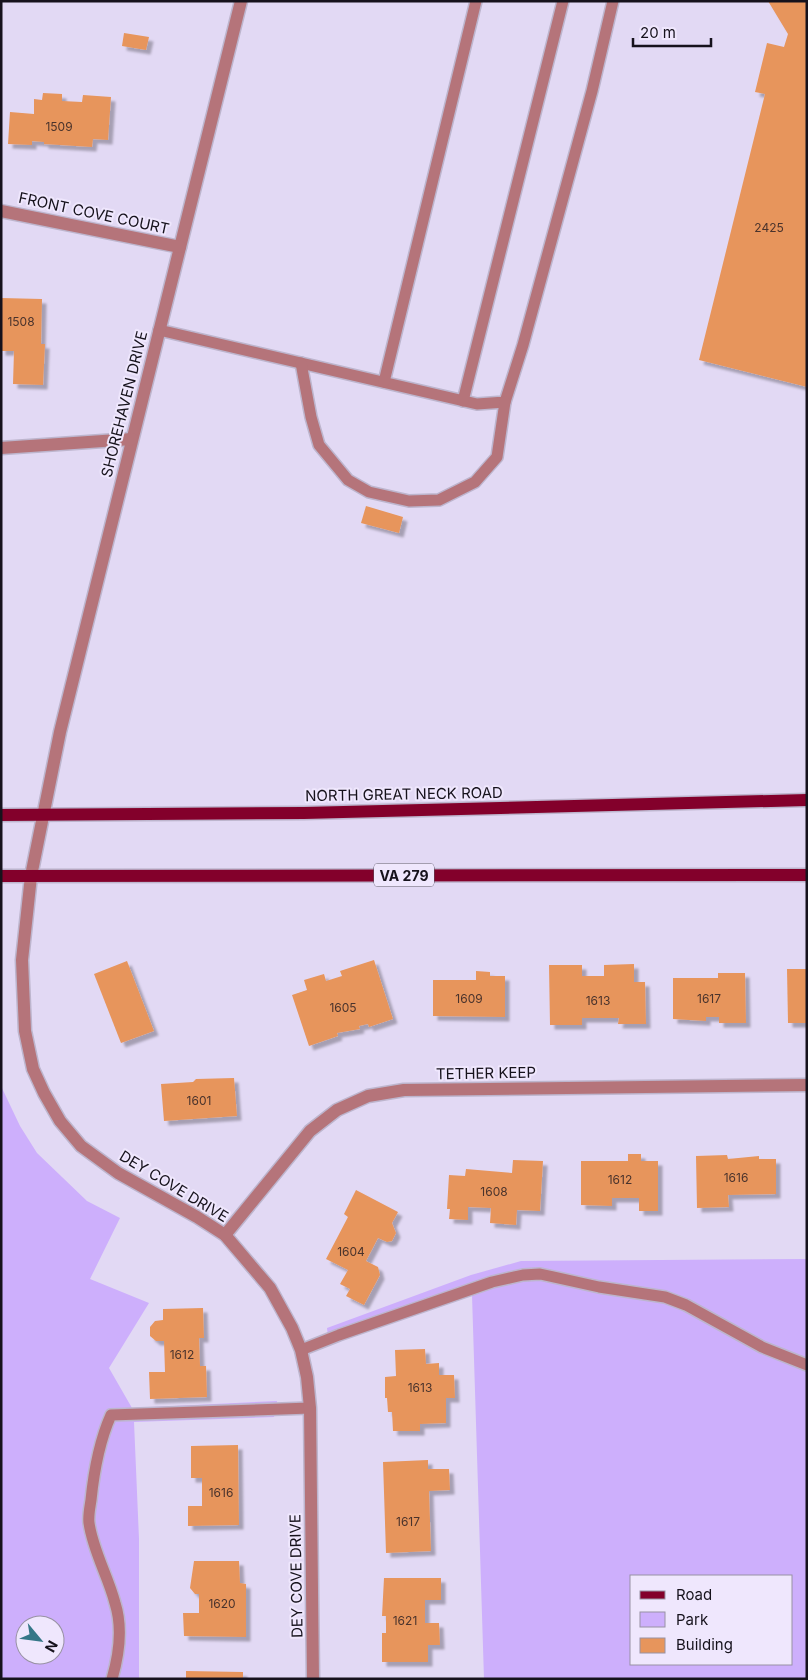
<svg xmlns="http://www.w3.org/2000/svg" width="808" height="1680" font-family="Inter,sans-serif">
	<defs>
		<filter id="shadow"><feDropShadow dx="4.5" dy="4.5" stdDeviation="1" flood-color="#0004"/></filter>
	</defs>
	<rect width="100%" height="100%" fill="#e2d9f4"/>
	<g fill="#cdaffc" fill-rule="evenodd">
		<path d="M 1,1086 L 20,1126 L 37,1153 L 87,1201 L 120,1218 L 90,1279 L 149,1303 L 109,1368 L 132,1408 L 277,1401 L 274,1417 L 134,1422 L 139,1539 L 139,1679 L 1,1679 ZM 25,1625 L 55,1625 L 55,1655 L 25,1655 Z"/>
		<path d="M 807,1259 L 807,1679 L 484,1679 L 472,1295 L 329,1345 L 327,1328 L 471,1275 L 521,1261 ZM 632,1576 L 792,1576 L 792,1664 L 632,1664 Z"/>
	</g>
	<g fill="#e7955c" filter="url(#shadow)">
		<path d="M 768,1 L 807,1 L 807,387 L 699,360 L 765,94 L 755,92 L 767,43 L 784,47 L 788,34 Z"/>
		<path d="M 124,33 L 149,37 L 146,50 L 122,46 Z"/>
		<path d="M 43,93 L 62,94 L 62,101 L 82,102 L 83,95 L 111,97 L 108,140 L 93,139 L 92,147 L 44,144 L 44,142 L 32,141 L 32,145 L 8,144 L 10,112 L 34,114 L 34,99 L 42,100 Z"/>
		<path d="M 1,298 L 42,299 L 41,344 L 45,344 L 43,385 L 13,384 L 14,351 L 1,351 Z"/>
		<path d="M 366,506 L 403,517 L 399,533 L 361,523 Z"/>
		<path d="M 374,960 L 393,1019 L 369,1027 L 368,1024 L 359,1026 L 360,1029 L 337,1033 L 338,1036 L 309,1046 L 292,995 L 307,990 L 304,980 L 324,974 L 326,981 L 342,976 L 340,971 Z"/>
		<path d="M 127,961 L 154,1031 L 121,1043 L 94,974 Z"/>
		<path d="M 634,964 L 634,982 L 645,982 L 646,1024 L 618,1024 L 619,1018 L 582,1018 L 582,1025 L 550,1025 L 549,965 L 582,965 L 582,976 L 604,976 L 604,965 Z"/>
		<path d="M 787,969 L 807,969 L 807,1023 L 788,1023 Z"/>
		<path d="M 476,971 L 490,972 L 490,976 L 505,976 L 505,1017 L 433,1016 L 433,980 L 476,980 Z"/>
		<path d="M 718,973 L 745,973 L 746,1023 L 719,1023 L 719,1017 L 706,1017 L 706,1021 L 673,1019 L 673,978 L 718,978 Z"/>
		<path d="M 234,1078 L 237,1116 L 164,1121 L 161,1084 L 193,1082 L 196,1079 Z"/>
		<path d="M 628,1154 L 641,1154 L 641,1161 L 658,1161 L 658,1211 L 639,1211 L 639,1198 L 612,1198 L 612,1206 L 581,1205 L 581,1161 L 628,1161 Z"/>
		<path d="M 727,1155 L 728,1159 L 759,1156 L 759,1159 L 776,1159 L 776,1194 L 728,1195 L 729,1207 L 697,1208 L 696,1156 Z"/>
		<path d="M 513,1160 L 543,1161 L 540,1211 L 517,1210 L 516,1225 L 490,1223 L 491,1208 L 468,1207 L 468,1220 L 449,1219 L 450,1209 L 447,1209 L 449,1175 L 465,1176 L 466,1169 L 512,1173 Z"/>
		<path d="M 356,1190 L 398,1212 L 392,1223 L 396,1233 L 392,1241 L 387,1242 L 378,1238 L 366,1261 L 378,1267 L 380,1275 L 364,1305 L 346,1296 L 350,1289 L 340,1284 L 348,1270 L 326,1259 L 348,1217 L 344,1214 Z"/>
		<path d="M 203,1308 L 204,1338 L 199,1338 L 200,1366 L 206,1366 L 207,1397 L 150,1399 L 149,1372 L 165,1372 L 164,1341 L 156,1341 L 150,1336 L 150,1327 L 155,1321 L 163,1320 L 163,1309 Z"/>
		<path d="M 425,1349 L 426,1364 L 439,1363 L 439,1375 L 454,1375 L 455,1398 L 446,1398 L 446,1423 L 420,1424 L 420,1431 L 393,1431 L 392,1412 L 388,1412 L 387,1398 L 385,1398 L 385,1377 L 396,1376 L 395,1350 Z"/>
		<path d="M 238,1445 L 239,1525 L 188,1526 L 188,1506 L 202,1506 L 202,1478 L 191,1478 L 191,1446 Z"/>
		<path d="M 428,1460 L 428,1469 L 449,1469 L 450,1490 L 429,1491 L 431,1551 L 386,1553 L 383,1462 Z"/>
		<path d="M 194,1561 L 239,1561 L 240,1583 L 246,1584 L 246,1637 L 184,1636 L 183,1613 L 199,1613 L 199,1594 L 195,1594 L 190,1588 Z"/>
		<path d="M 384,1578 L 441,1578 L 441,1600 L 425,1600 L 425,1623 L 439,1623 L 440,1645 L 428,1645 L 428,1662 L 382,1662 L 382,1633 L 386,1633 L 386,1616 L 382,1616 Z"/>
		<path d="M 186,1671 L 243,1672 L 243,1679 L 186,1679 Z"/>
	</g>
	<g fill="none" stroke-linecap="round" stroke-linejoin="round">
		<g stroke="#bdb5cd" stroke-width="14">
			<g id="service">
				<path d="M 159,330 L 477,404 L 505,402 L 523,345 L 592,91 L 613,1"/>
				<path d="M 301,363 L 311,417 L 319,445 L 348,480 L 369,492 L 409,501 L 439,500 L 475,482 L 497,457 L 505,402"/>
				<path d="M 384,382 L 476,1"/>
				<path d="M 463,401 L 563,1"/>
				<path d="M 301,1350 L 339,1335 L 492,1282 L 523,1275 L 540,1274 L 599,1287 L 665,1297 L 686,1305 L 762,1347 L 807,1365"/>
				<path d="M 112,1679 C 119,1655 123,1628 115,1603 C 108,1576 93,1551 89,1523 C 88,1516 90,1507 91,1500 C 94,1470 99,1442 111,1415 L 310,1408"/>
			</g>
		</g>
		<g stroke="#bdb5cd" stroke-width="15">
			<g id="minor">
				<path d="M 241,1 L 60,732 L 31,876 L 22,960 L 25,1031 L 33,1069 L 44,1093 L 60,1121 L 81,1146 L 118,1173 L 197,1217 L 225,1235 L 270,1288 L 292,1328 L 301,1350 L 307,1377 L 310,1408 L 313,1679"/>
				<path d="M 1,211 L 180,247"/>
				<path d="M 1,448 L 132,439"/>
				<path d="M 225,1235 L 310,1131 L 337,1110 L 368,1096 L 404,1090 L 807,1085"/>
			</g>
		</g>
		<g stroke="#bdb5cd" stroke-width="15">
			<g id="primary">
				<path d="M 1,815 L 304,813 L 807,800"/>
				<path d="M 1,876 L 807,875"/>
			</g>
		</g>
		<use href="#service" stroke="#b5747a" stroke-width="11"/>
		<use href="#minor" stroke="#b5747a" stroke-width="12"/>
		<use href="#primary" stroke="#83002b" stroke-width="12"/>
	</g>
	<g text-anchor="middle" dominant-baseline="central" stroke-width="4" stroke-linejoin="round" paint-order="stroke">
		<g font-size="12" fill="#4a332c">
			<text x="59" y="126">1509</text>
			<text x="769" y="227">2425</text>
			<text x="21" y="321">1508</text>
			<text x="469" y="998">1609</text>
			<text x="709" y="998">1617</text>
			<text x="598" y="1000">1613</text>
			<text x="343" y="1007">1605</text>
			<text x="199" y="1100">1601</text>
			<text x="736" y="1177">1616</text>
			<text x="620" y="1179">1612</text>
			<text x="494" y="1191">1608</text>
			<text x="351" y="1251">1604</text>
			<text x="182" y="1354">1612</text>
			<text x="420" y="1387">1613</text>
			<text x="221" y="1492">1616</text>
			<text x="408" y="1521">1617</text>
			<text x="222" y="1603">1620</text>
			<text x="405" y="1620">1621</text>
		</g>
		<rect fill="#efe7fd" stroke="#575260" stroke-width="1" x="374" y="863.5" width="60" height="23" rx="4"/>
		<g font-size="14" font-weight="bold" fill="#16121c">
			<text x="404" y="875">VA 279</text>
		</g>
		<g font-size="15" fill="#16121c" stroke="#efe7fd">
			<text transform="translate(94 213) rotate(12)">FRONT COVE COURT</text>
			<text transform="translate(124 404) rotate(-76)">SHOREHAVEN DRIVE</text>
			<text transform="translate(404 794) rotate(-1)">NORTH GREAT NECK ROAD</text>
			<text transform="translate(486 1073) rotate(-1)">TETHER KEEP</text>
			<text transform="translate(174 1186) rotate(31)">DEY COVE DRIVE</text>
			<text transform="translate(296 1576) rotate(-91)">DEY COVE DRIVE</text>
		</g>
	</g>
	<rect width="808" height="1680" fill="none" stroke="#16121c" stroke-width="5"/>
	<rect x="630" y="1575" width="162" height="90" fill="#efe7fd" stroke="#9892a3"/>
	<rect x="640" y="1591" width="25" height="8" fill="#83002b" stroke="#9892a3"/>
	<text x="676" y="1600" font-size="15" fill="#16121c">Road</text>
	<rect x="640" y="1612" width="25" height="15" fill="#cdaffc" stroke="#9892a3"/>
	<text x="676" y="1625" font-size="15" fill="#16121c">Park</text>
	<rect x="640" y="1638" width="25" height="15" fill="#e7955c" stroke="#9892a3"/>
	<text x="676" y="1650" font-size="15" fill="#16121c">Building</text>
	<g transform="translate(40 1640) rotate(119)"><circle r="24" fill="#efe7fd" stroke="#9892a3"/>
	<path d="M0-4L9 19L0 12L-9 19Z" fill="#357788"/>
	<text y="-8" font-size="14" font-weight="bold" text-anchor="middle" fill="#16121c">N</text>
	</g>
	<path d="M633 38v8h78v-8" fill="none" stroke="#16121c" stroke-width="2.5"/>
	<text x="640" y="38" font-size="15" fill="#16121c" stroke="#efe7fd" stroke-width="4" paint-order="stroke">20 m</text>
</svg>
